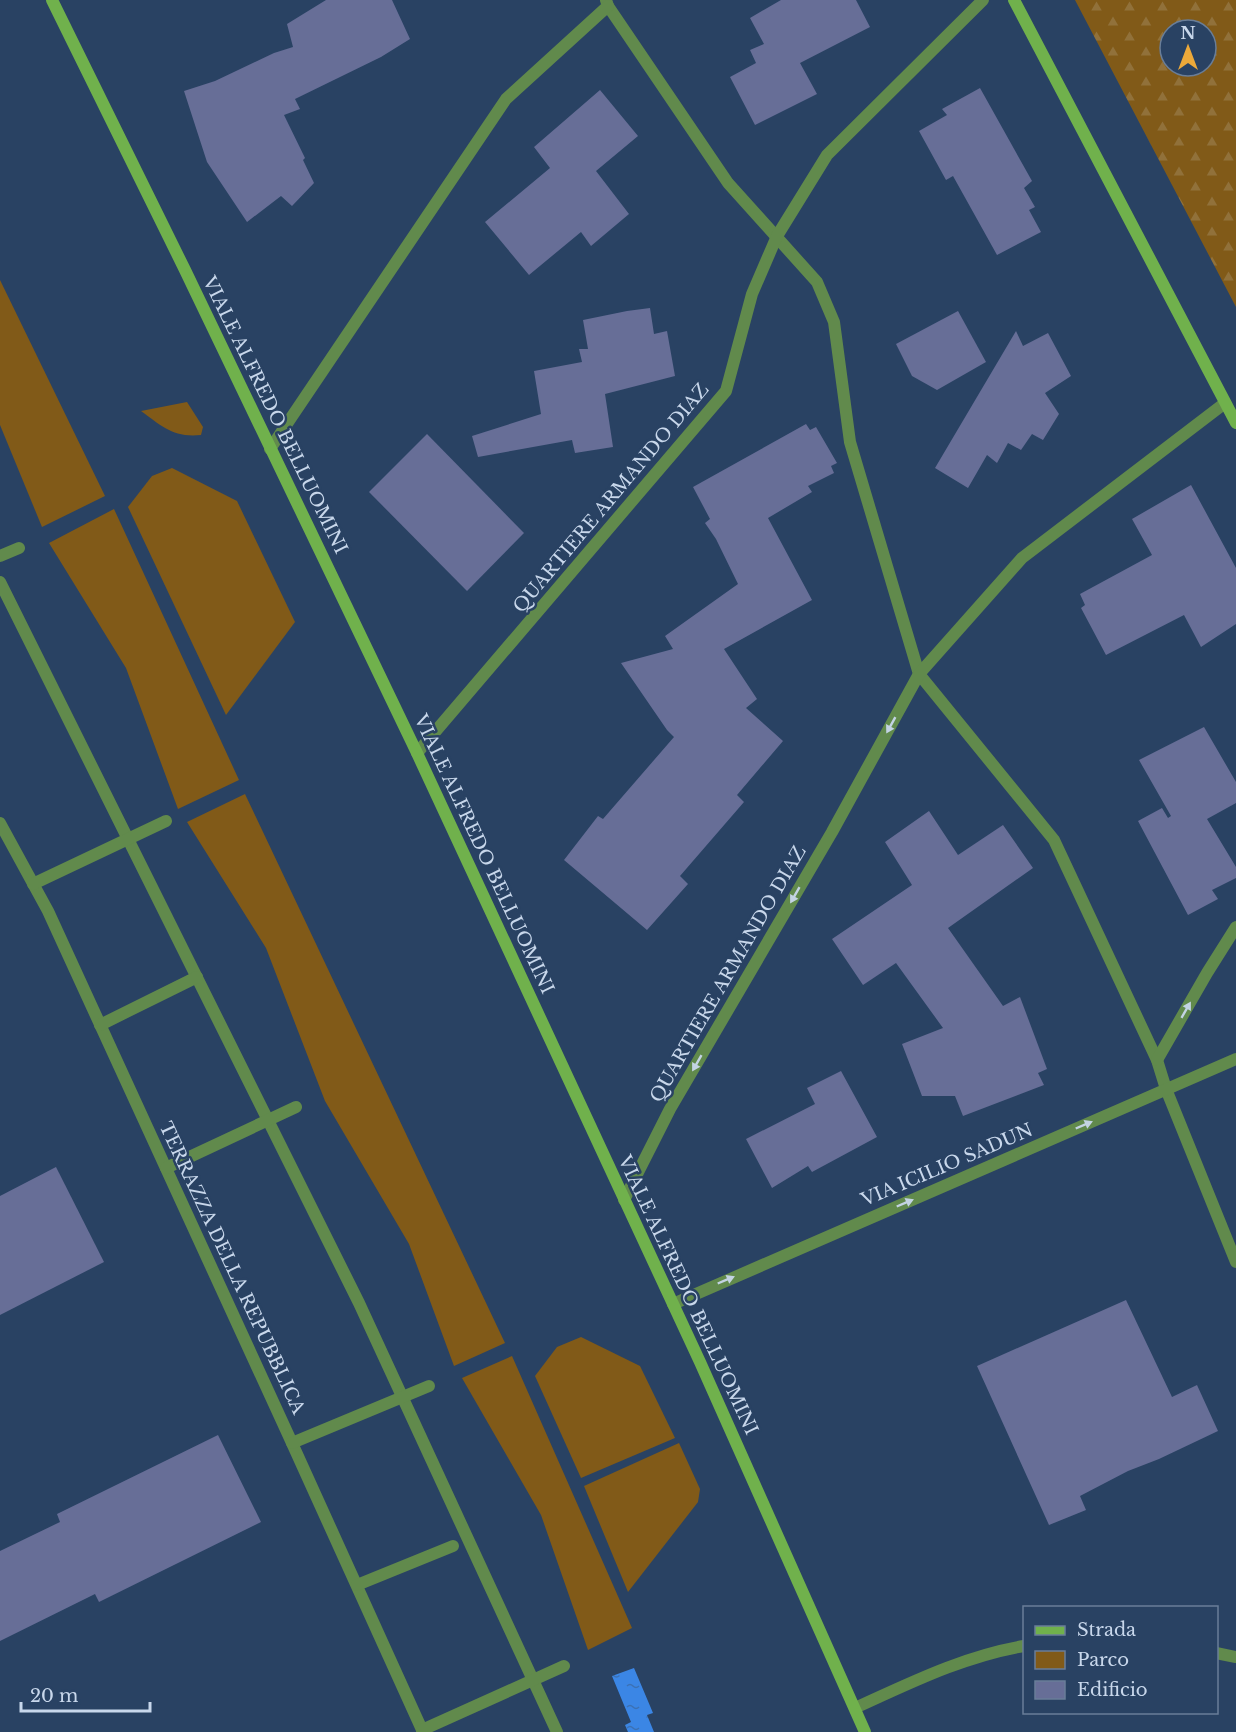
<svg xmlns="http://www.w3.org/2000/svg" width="1236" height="1732" font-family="'Libre Baskerville',serif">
	<defs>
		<pattern id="forest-firs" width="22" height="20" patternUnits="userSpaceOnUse" patternTransform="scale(1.5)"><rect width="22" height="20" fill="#815a18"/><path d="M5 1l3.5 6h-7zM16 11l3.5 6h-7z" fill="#91713a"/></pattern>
		<pattern id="water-ripples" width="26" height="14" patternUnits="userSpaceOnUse" patternTransform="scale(1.5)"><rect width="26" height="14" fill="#3b86e5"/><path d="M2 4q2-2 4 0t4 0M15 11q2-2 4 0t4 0" fill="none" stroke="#3b71b5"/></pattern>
	</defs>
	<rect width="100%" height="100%" fill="#294263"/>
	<g fill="#815a18">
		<path d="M 0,280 L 105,496 L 42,527 L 0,425 Z"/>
		<path d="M 187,402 L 203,427 L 201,435 C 173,438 162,426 141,411 Z"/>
		<path d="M 172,468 L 237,501 L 295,622 L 226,715 L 128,507 L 152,476 Z"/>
		<path d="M 114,509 L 239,780 L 178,809 L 126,668 L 49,543 Z"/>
		<path d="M 245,794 L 505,1343 L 454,1366 L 409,1244 L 325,1101 L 266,948 L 187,822 Z"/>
		<path d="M 581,1337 L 640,1366 L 675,1438 L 581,1478 L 535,1376 L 557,1347 Z"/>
		<path d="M 512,1356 L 632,1628 L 588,1650 L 541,1515 L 462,1378 Z"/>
		<path d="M 679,1443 L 700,1489 L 698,1502 L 628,1592 L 584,1486 Z"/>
	</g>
	<path fill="url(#forest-firs)" fill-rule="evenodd" d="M 1075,0 L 1236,0 L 1236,307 ZM 1170,30 L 1206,30 L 1206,66 L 1170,66 Z"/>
	<path fill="url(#water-ripples)" d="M 634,1668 L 653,1713 L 647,1715 L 654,1732 L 628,1732 L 625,1725 L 631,1722 L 612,1676 Z"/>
	<g fill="#676e97">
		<path d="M 326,0 L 392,0 L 410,39 L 381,57 L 295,99 L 300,109 L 284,115 L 305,158 L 303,160 L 314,183 L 292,206 L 281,196 L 247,222 L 207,162 L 184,91 L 215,81 L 274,53 L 293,47 L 287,24 Z"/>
		<path d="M 781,0 L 856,0 L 870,27 L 800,63 L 817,94 L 755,125 L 730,77 L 756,63 L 750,50 L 764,44 L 750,18 Z"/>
		<path d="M 980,88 L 1032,181 L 1024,188 L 1035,207 L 1029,210 L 1041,232 L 997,255 L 953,176 L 946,180 L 919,131 L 947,115 L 942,109 Z"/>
		<path d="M 600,90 L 638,136 L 596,171 L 629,214 L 591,246 L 581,232 L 529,275 L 485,222 L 550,168 L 534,147 Z"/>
		<path d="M 650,308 L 654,334 L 667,331 L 675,376 L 605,394 L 613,447 L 575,453 L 572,440 L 478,457 L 472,436 L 541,414 L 534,371 L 582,362 L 579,349 L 588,349 L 583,320 L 627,311 Z"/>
		<path d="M 958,311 L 986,362 L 937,390 L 912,376 L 896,344 Z"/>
		<path d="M 1016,331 L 1023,346 L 1048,333 L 1071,376 L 1045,393 L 1059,414 L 1043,440 L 1032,434 L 1021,450 L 1008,443 L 997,463 L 987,455 L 968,488 L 935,468 Z"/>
		<path d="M 806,424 L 810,430 L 816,427 L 837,463 L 831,466 L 834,473 L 808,486 L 812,492 L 768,518 L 812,600 L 724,649 L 757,699 L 746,708 L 783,741 L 737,795 L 744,802 L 680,876 L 688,884 L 647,930 L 564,860 L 598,816 L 603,819 L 674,737 L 667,730 L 621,663 L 673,649 L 665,636 L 738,584 L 716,539 L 705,523 L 710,519 L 693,487 Z"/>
		<path d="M 427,434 L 524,533 L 467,591 L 369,492 Z"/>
		<path d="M 1191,485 L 1236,568 L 1236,624 L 1201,647 L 1184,615 L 1106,655 L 1081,608 L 1085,605 L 1080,594 L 1152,555 L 1132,519 Z"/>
		<path d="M 1204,727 L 1236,782 L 1236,803 L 1207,819 L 1236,867 L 1236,878 L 1212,890 L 1218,899 L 1188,915 L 1138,821 L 1162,808 L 1168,818 L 1171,816 L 1139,760 Z"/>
		<path d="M 929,811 L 958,855 L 1003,825 L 1033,868 L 948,928 L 1003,1006 L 1020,997 L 1047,1069 L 1038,1073 L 1044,1085 L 963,1116 L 955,1096 L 922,1096 L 902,1044 L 943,1028 L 896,963 L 863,985 L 832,939 L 912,885 L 885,842 Z"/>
		<path d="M 841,1071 L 877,1137 L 812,1172 L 808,1166 L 772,1188 L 746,1139 L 815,1104 L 807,1088 Z"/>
		<path d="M 56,1167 L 104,1262 L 0,1315 L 0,1196 Z"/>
		<path d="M 1126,1300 L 1172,1397 L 1197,1385 L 1218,1431 L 1159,1459 L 1128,1471 L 1080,1496 L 1086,1510 L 1049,1525 L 977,1366 Z"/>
		<path d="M 218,1435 L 261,1522 L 99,1602 L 95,1594 L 0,1641 L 0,1551 L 60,1522 L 57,1514 Z"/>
	</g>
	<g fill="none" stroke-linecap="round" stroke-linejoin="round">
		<g stroke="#618a4c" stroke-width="12">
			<path d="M 606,0 L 608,6 L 728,183 L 817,282 L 834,322 L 850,442 L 919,674 L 1054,840 L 1157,1060 L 1166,1089 L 1236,1262"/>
			<path d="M 270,449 L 506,99 L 608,6"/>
			<path d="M 0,556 L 19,548"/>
			<path d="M 0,582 L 359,1303 L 557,1732"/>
			<path d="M 417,753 L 726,391 L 752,294 L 777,236 L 827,155 L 983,0"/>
			<path d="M 0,823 L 48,911 L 292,1443 L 423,1732"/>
			<path d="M 33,884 L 166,821"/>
			<path d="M 100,1025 L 197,977"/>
			<path d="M 1157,1060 L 1207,973 L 1236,927"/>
			<path d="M 166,1168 L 296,1107"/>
			<path d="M 624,1200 L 670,1109 L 832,832 L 919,674 L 1022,558 L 1225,403"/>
			<path d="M 673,1304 L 1236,1059"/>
			<path d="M 292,1443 L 429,1386"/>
			<path d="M 357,1585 L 453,1546"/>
			<path d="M 1216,1653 L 1236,1657"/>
			<path d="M 855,1708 C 910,1683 964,1656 1024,1646"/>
			<path d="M 422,1730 L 564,1666"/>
		</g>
		<g stroke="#70b14c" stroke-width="12">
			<path d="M 52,0 L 185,270 L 417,753 L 700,1362 L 865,1732"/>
			<path d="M 1014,0 L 1236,423"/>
		</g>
	</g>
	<defs><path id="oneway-solid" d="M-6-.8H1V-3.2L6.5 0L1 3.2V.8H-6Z" transform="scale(1.5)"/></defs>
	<g fill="#c3d3e3">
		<use href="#oneway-solid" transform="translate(891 725) rotate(119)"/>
		<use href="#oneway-solid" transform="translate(795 895) rotate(120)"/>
		<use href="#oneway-solid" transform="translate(1186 1010) rotate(-60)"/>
		<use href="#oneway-solid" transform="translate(697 1063) rotate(120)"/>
		<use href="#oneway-solid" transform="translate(1084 1125) rotate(-23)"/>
		<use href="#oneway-solid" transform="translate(905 1203) rotate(-23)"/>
		<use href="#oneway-solid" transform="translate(726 1280) rotate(-23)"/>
	</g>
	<g text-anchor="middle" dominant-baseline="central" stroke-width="5" stroke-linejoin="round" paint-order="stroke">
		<g font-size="18" fill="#c8d7eb" stroke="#294263">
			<text transform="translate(275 415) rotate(64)">VIALE ALFREDO BELLUOMINI</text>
			<text transform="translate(611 498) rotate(-50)">QUARTIERE ARMANDO DIAZ</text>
			<text transform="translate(484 854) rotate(65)">VIALE ALFREDO BELLUOMINI</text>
			<text transform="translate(728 974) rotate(-60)">QUARTIERE ARMANDO DIAZ</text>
			<text transform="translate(947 1165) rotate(-23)">VIA ICILIO SADUN</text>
			<text transform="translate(232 1268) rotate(65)">TERRAZZA DELLA REPUBBLICA</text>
			<text transform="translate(688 1295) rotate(65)">VIALE ALFREDO BELLUOMINI</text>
		</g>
	</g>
	<rect x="1023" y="1606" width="195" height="108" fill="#294263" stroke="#697e99" stroke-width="1.5"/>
	<rect x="1035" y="1626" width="30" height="9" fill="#70b14c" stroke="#697e99" stroke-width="1.5"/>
	<text x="1077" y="1636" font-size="18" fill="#c8d7eb">Strada</text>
	<rect x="1035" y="1651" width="30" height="18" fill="#815a18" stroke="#697e99" stroke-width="1.5"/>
	<text x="1077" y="1666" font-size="18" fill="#c8d7eb">Parco</text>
	<rect x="1035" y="1681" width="30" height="18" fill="#676e97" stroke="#697e99" stroke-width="1.5"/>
	<text x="1077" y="1696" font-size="18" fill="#c8d7eb">Edificio</text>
	<g transform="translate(1188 48)"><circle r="28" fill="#294263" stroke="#697e99" stroke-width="1.5"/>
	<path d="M0-4.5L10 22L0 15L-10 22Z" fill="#eca93a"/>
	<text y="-9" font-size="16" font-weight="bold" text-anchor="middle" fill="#c8d7eb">N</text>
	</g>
	<path d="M21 1702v9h129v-9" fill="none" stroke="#c8d7eb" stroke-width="3"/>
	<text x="30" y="1702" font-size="18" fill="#c8d7eb" stroke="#294263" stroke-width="4.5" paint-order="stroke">20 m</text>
</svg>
